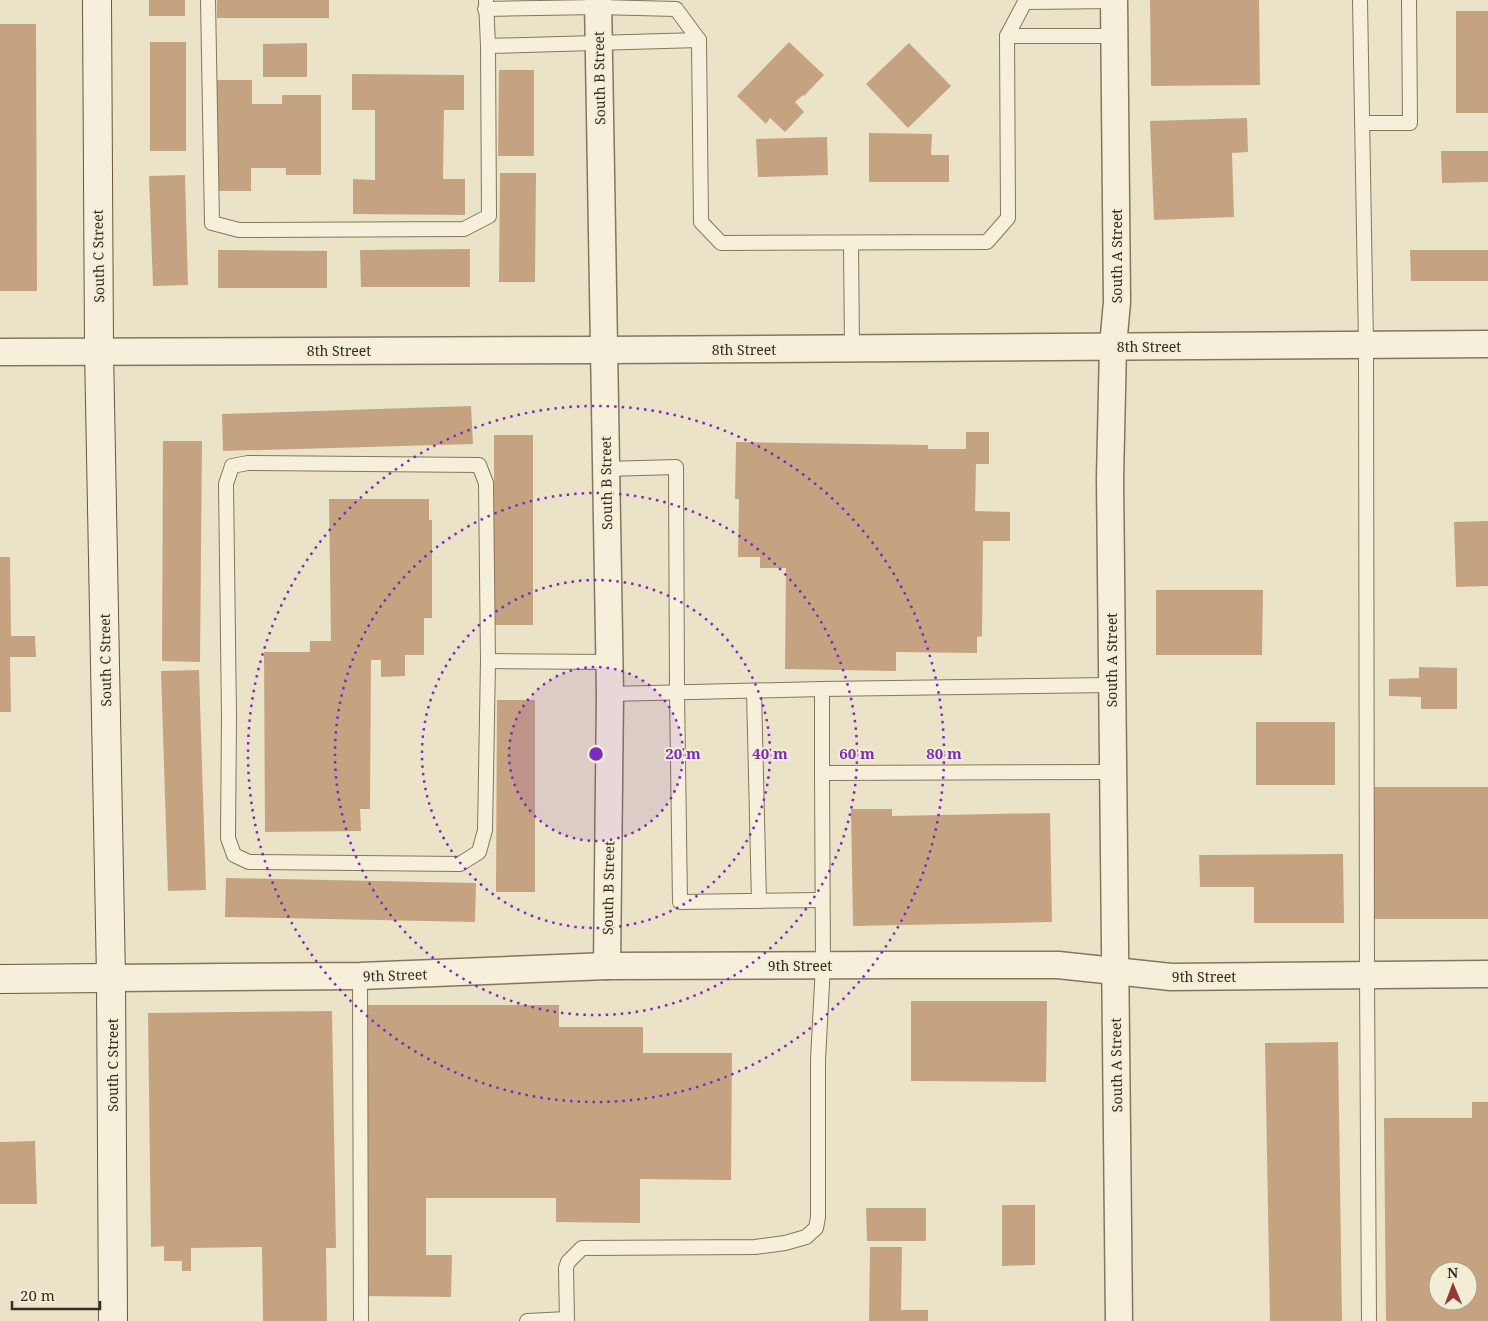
<svg xmlns="http://www.w3.org/2000/svg" width="1488" height="1321" font-family="'Noto Serif',serif">
	<rect width="100%" height="100%" fill="#ebe3c7"/>
	<g fill="#c6a380" fill-rule="evenodd">
		<rect x="149" y="0" width="36" height="16"/>
		<rect x="217" y="0" width="112" height="18"/>
		<path d="M 1150,0 L 1259,0 L 1260,85 L 1151,86 Z"/>
		<rect x="1456" y="11" width="32" height="102"/>
		<path d="M 0,24 L 36,24 L 37,291 L 0,291 Z"/>
		<rect x="150" y="42" width="36" height="109"/>
		<path d="M 789,42 L 824,75 L 804,96 L 803,95 L 795,102 L 804,112 L 785,132 L 770,118 L 766,124 L 737,96 Z"/>
		<path d="M 307,43 L 307,77 L 263,77 L 263,44 Z"/>
		<path d="M 909,43 L 951,86 L 908,128 L 866,84 Z"/>
		<path d="M 499,70 L 534,70 L 534,156 L 498,156 Z"/>
		<path d="M 352,74 L 464,75 L 464,110 L 444,110 L 443,179 L 465,179 L 465,215 L 353,214 L 353,179 L 375,180 L 375,110 L 352,110 Z"/>
		<path d="M 216,80 L 252,80 L 252,104 L 282,104 L 282,95 L 321,95 L 321,175 L 286,175 L 286,168 L 251,168 L 251,191 L 217,191 Z"/>
		<path d="M 1247,118 L 1248,152 L 1232,153 L 1234,217 L 1154,220 L 1150,121 Z"/>
		<path d="M 869,133 L 932,134 L 931,155 L 949,155 L 949,182 L 869,182 Z"/>
		<path d="M 827,137 L 828,175 L 758,177 L 756,139 Z"/>
		<path d="M 1441,151 L 1488,151 L 1488,182 L 1442,183 Z"/>
		<path d="M 500,173 L 536,173 L 535,282 L 499,282 Z"/>
		<path d="M 185,175 L 188,285 L 153,286 L 149,176 Z"/>
		<path d="M 470,249 L 470,287 L 361,287 L 360,250 Z"/>
		<path d="M 218,250 L 327,251 L 327,288 L 218,288 Z"/>
		<path d="M 1410,250 L 1488,250 L 1488,281 L 1411,281 Z"/>
		<path d="M 471,406 L 473,444 L 223,451 L 222,414 Z"/>
		<path d="M 966,432 L 989,432 L 989,464 L 976,464 L 975,511 L 1010,512 L 1010,541 L 983,541 L 982,636 L 977,637 L 977,653 L 896,652 L 896,671 L 785,669 L 786,568 L 760,568 L 760,557 L 738,557 L 739,499 L 735,499 L 736,442 L 928,445 L 928,449 L 966,449 Z"/>
		<rect x="494" y="435" width="39" height="190"/>
		<path d="M 163,441 L 202,441 L 200,662 L 162,661 Z"/>
		<path d="M 329,499 L 429,499 L 429,520 L 432,520 L 432,618 L 424,618 L 424,655 L 405,655 L 405,676 L 381,677 L 381,660 L 371,660 L 370,809 L 360,809 L 361,831 L 265,832 L 264,652 L 310,652 L 310,641 L 331,641 Z"/>
		<path d="M 1488,521 L 1488,586 L 1456,587 L 1454,522 Z"/>
		<path d="M 0,557 L 10,557 L 11,636 L 35,636 L 36,657 L 10,657 L 11,712 L 0,712 Z"/>
		<path d="M 1156,590 L 1263,590 L 1262,655 L 1156,655 Z"/>
		<path d="M 1419,667 L 1457,668 L 1457,709 L 1421,709 L 1421,697 L 1389,696 L 1389,679 L 1419,678 Z"/>
		<path d="M 199,670 L 206,890 L 168,891 L 161,671 Z"/>
		<path d="M 497,700 L 535,700 L 535,892 L 496,892 Z"/>
		<rect x="1256" y="722" width="79" height="63"/>
		<rect x="1370" y="787" width="118" height="132"/>
		<path d="M 851,809 L 892,809 L 892,816 L 1050,813 L 1052,922 L 853,926 Z"/>
		<path d="M 1343,854 L 1344,923 L 1254,923 L 1254,887 L 1200,887 L 1199,855 Z"/>
		<path d="M 226,878 L 476,883 L 475,922 L 225,917 Z"/>
		<path d="M 911,1001 L 1047,1001 L 1046,1082 L 911,1081 Z"/>
		<path d="M 367,1005 L 559,1005 L 559,1027 L 643,1027 L 643,1053 L 732,1053 L 731,1180 L 640,1179 L 640,1223 L 556,1222 L 556,1198 L 426,1198 L 426,1255 L 452,1255 L 451,1297 L 365,1296 Z"/>
		<path d="M 332,1011 L 336,1248 L 326,1248 L 327,1321 L 263,1321 L 262,1247 L 191,1248 L 191,1271 L 182,1271 L 182,1261 L 164,1261 L 164,1246 L 151,1247 L 148,1013 Z"/>
		<path d="M 1338,1042 L 1342,1321 L 1270,1321 L 1265,1043 Z"/>
		<path d="M 1472,1102 L 1488,1102 L 1488,1321 L 1386,1321 L 1384,1118 L 1472,1118 ZM 1438,1271 L 1468,1271 L 1468,1301 L 1438,1301 Z"/>
		<path d="M 35,1141 L 37,1204 L 0,1204 L 0,1142 Z"/>
		<path d="M 1002,1205 L 1035,1205 L 1035,1265 L 1002,1266 Z"/>
		<path d="M 866,1208 L 926,1208 L 926,1241 L 867,1241 Z"/>
		<path d="M 870,1247 L 902,1247 L 901,1310 L 928,1310 L 928,1321 L 869,1321 Z"/>
	</g>
	<g fill="none" stroke-linecap="round" stroke-linejoin="round">
		<g stroke="#85765e" stroke-width="16">
			<g id="lane">
				<path d="M 208,0 L 212,223 L 239,230 L 464,229 L 489,216 L 488,46 L 486,1"/>
				<path d="M 1360,0 L 1366,345 L 1367,975 L 1369,1321"/>
				<path d="M 485,9 L 598,7 L 676,9 L 699,40 L 701,222 L 721,243 L 987,242 L 1008,218 L 1007,36 L 1025,2 L 1114,1"/>
				<path d="M 1007,36 L 1115,36"/>
				<path d="M 488,46 L 699,40"/>
				<path d="M 1363,123 L 1410,123 L 1409,0"/>
				<path d="M 851,243 L 852,348"/>
				<path d="M 248,463 L 479,465 L 486,483 L 488,661 L 485,830 L 479,852 L 460,864 L 249,862 L 234,855 L 228,838 L 229,716 L 226,484 L 232,466 Z"/>
				<path d="M 606,469 L 676,467 L 677,692 L 680,902 L 822,900"/>
				<path d="M 488,661 L 609,662"/>
				<path d="M 1111,685 L 822,689 L 822,773 L 1112,772"/>
				<path d="M 754,692 L 759,901"/>
				<path d="M 610,694 L 822,689"/>
				<path d="M 360,976 L 361,1321"/>
				<path d="M 527,1321 L 567,1319"/>
				<path d="M 567,1321 L 566,1268 L 568,1262 L 582,1248 L 755,1247 L 785,1243 L 806,1237 L 816,1228 L 818,1217 L 818,1060 L 823,965 L 822,773"/>
			</g>
		</g>
		<g stroke="#85765e" stroke-width="29">
			<g id="street">
				<path d="M 598,0 L 610,694 L 607,966"/>
				<path d="M 1114,0 L 1117,302 L 1113,346 L 1110,479 L 1119,1321"/>
				<path d="M 0,352 L 604,350 L 1488,344"/>
				<path d="M 111,978 L 360,976 L 607,966 L 894,965 L 1058,965 L 1171,977 L 1488,974"/>
			</g>
		</g>
		<g stroke="#675741" stroke-width="30">
			<g id="secondary">
				<path d="M 97,0 L 99,350 L 111,978 L 113,1321"/>
				<path d="M 0,979 L 111,978"/>
			</g>
		</g>
		<use href="#lane" stroke="#f6f0da" stroke-width="14"/>
		<use href="#street" stroke="#f6f0da" stroke-width="26"/>
		<use href="#secondary" stroke="#f6f0da" stroke-width="28"/>
	</g>
	<circle cx="596" cy="754" r="87" fill="#7b2cbf" fill-opacity=".12"/>
	<g fill="none" stroke="#7b2cbf" stroke-width="2.5" stroke-dasharray="2.5 5">
		<circle cx="596" cy="754" r="87"/>
		<circle cx="596" cy="754" r="174"/>
		<circle cx="596" cy="754" r="261"/>
		<circle cx="596" cy="754" r="348"/>
	</g>
	<g text-anchor="middle" dominant-baseline="central" stroke-width="4" stroke-linejoin="round" paint-order="stroke">
		<g font-size="14" fill="#372d20" stroke="#f3edd6">
			<text transform="translate(599 78) rotate(-91)">South B Street</text>
			<text transform="translate(98 256) rotate(-91)">South C Street</text>
			<text transform="translate(1116 256) rotate(-90)">South A Street</text>
			<text x="1149" y="346">8th Street</text>
			<text x="744" y="349">8th Street</text>
			<text x="339" y="350">8th Street</text>
			<text transform="translate(606 483) rotate(-91)">South B Street</text>
			<text transform="translate(105 660) rotate(-91)">South C Street</text>
			<text transform="translate(1111 660) rotate(-90)">South A Street</text>
			<text transform="translate(608 888) rotate(-89)">South B Street</text>
			<text x="800" y="965">9th Street</text>
			<text transform="translate(395 975) rotate(-2)">9th Street</text>
			<text x="1204" y="976">9th Street</text>
			<text transform="translate(112 1065) rotate(-90)">South C Street</text>
			<text transform="translate(1116 1065) rotate(-91)">South A Street</text>
		</g>
	</g>
	<circle cx="596" cy="754" r="8" fill="#7b2cbf" stroke="#f3edd6" stroke-width="2.5"/>
	<g font-size="15" text-anchor="middle" font-weight="bold" fill="#7b2cbf" stroke="#f3edd6" stroke-width="4" stroke-linejoin="round" paint-order="stroke">
		<text x="683" y="759">20 m</text>
		<text x="770" y="759">40 m</text>
		<text x="857" y="759">60 m</text>
		<text x="944" y="759">80 m</text>
	</g>
	<g transform="translate(1453 1286) rotate(359)"><circle r="24" fill="#f3edd6" stroke="#a8a08d"/>
	<path d="M0-4L9 19L0 12L-9 19Z" fill="#903a33"/>
	<text y="-8" font-size="14" font-weight="bold" text-anchor="middle" fill="#372d20">N</text>
	</g>
	<path d="M12 1301v8h88v-8" fill="none" stroke="#372d20" stroke-width="2.5"/>
	<text x="20" y="1301" font-size="15" fill="#372d20" stroke="#f3edd6" stroke-width="4" paint-order="stroke">20 m</text>
</svg>
